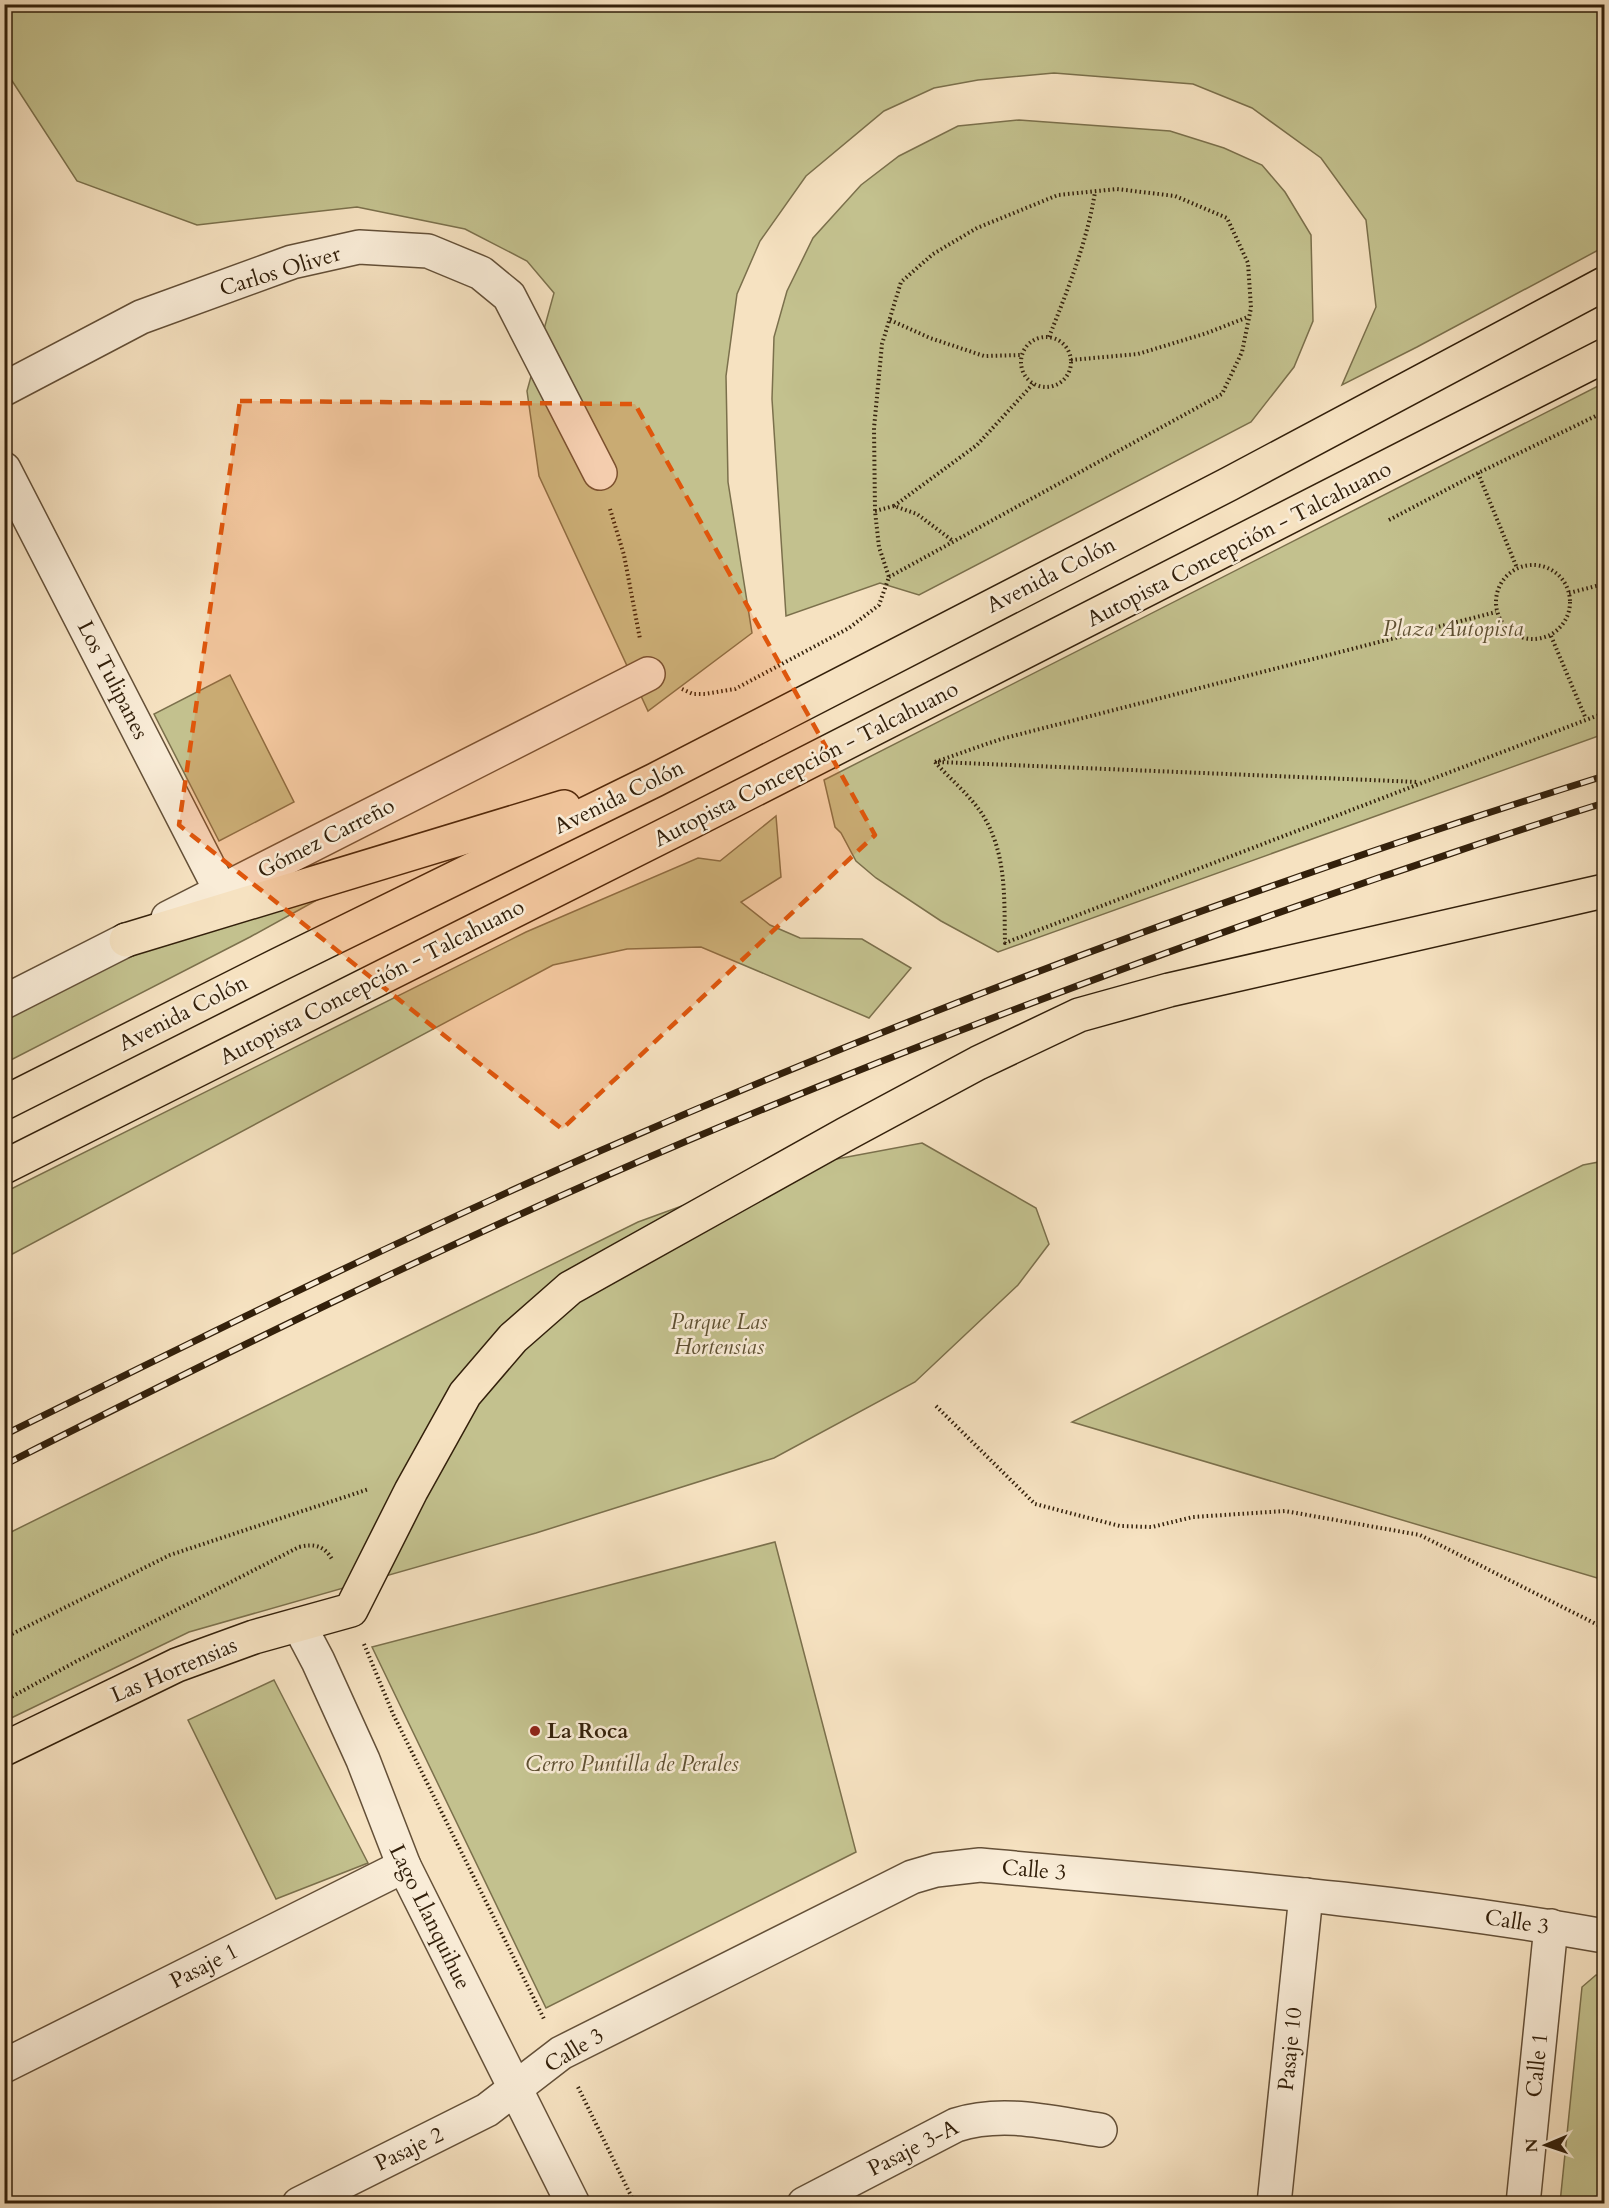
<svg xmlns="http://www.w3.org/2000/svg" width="1609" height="2208" font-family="Cardo,serif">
	<rect width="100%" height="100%" fill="#f6e2c1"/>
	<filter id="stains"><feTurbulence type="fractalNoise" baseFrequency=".00333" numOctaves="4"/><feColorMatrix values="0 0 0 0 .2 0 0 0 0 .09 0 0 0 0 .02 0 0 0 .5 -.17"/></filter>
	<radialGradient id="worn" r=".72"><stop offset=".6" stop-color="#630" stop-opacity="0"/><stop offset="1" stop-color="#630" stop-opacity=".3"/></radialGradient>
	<g fill="#c3c18e" stroke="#7b704c" stroke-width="1.5">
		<path d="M 5,4 L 1604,5 L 1604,247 L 1417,347 L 1342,385 L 1376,307 L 1366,220 L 1321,158 L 1252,108 L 1193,84 L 1054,73 L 978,80 L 934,88 L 884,111 L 806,176 L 760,241 L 737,294 L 726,376 L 728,482 L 752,633 L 648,711 L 539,476 L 527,391 L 554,293 L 527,261 L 465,229 L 357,207 L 197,225 L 77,181 L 5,70 Z"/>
		<path d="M 1019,120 L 1170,131 L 1224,148 L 1262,165 L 1285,192 L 1311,235 L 1313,321 L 1294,367 L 1251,422 L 919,595 L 880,583 L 786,616 L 772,399 L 774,337 L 787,291 L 813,238 L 861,185 L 899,156 L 958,126 Z"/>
		<path d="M 1604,383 L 1604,734 L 998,952 L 941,921 L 876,878 L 856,861 L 841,833 L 835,827 L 824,780 Z"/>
		<path d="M 230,675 L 294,802 L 219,841 L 154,714 Z"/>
		<path d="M 776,816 L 781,877 L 741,902 L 770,925 L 800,938 L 862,939 L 911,968 L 869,1018 L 701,947 L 627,949 L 553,965 L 5,1258 L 5,1192 L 526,932 L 698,858 L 720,861 Z"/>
		<path d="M 344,885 L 250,937 L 5,1063 L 5,1019 L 82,979 L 148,949 Z"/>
		<path d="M 922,1143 L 1036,1208 L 1049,1244 L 1018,1285 L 915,1382 L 774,1458 L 536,1533 L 189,1632 L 5,1721 L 5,1535 L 638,1222 L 783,1169 Z"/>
		<path d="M 1604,1161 L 1604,1580 L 1072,1422 L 1583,1165 Z"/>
		<path d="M 775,1542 L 856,1852 L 546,2008 L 372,1647 Z"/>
		<path d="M 274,1680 L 368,1863 L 276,1899 L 188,1720 Z"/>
		<path d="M 1596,1975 L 1604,1976 L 1604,2203 L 1560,2203 L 1582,1987 Z"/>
	</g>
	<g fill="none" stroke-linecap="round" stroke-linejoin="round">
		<g stroke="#645038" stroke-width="36">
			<g id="minor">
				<path d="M 4,389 L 141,317 L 292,262 L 359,247 L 428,251 L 481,273 L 509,296 L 600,473"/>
				<path d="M 4,469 L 221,891"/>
				<path d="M 168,918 L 648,674"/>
				<path d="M 4,2066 L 404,1866"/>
				<path d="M 299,2204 L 487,2110 L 561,2053 L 912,1877 L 936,1870 L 980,1865 C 1188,1884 1398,1899 1604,1936"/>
				<path d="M 804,2204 L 956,2125 C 1003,2110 1052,2123 1100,2130"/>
				<path d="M 1274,2204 L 1306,1895"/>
				<path d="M 1523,2204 L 1551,1926"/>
			</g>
		</g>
		<g stroke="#645038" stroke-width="36">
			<g id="tertiary">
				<path d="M 4,1002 L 126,940"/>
				<path d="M 299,1625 L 318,1661 L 363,1760 L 404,1866 L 573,2204"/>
			</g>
		</g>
		<g stroke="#33200b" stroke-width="36">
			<g id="primary">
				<path d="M 126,940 L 564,807"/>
				<path d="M 4,1103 L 278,965 L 655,780 L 1229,484 L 1604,284"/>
				<path d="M 4,1167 L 683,826 L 1604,356"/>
				<path d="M 4,1749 L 177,1665 L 254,1637 L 351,1610 L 411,1491 L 465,1394 L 513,1338 L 570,1288 L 846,1134 L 978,1063 L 1079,1015 L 1169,990 L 1604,891"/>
			</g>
		</g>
		<g stroke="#33200b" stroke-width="4" stroke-dasharray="1.5 3" stroke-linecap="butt">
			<path d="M 890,320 L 930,338 L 984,356 L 1021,355"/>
			<circle cx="1046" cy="362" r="25"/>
			<path d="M 1049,337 C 1068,289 1087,242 1095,192"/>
			<path d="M 1071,360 L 1138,354 L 1207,333 L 1248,317"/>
			<path d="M 1478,473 L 1517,568"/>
			<path d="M 894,506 L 977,445 L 1033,384"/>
			<path d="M 610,509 L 624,555 L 640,639"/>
			<path d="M 875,511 L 894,506 L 917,514 L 953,541"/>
			<path d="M 1389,520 L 1478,473 L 1604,412"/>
			<circle cx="1533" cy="602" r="37"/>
			<path d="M 1569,593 L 1604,584"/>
			<path d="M 1551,636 L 1586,719"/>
			<path d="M 682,689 L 693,694 L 705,694 L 735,689 L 849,628 L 879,605 L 889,577 L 879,547 L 875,511 L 874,428 L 882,344 L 901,282 L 933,254 L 977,228 L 1058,195 L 1117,189 L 1175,196 L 1227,218 L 1248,263 L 1251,308 L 1242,352 L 1222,394 L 889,577"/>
			<path d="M 935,762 C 950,779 972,797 984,817 C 1007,856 1004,899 1005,943 L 1604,713"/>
			<path d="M 935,762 L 1001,739 L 1496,612"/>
			<path d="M 938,762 L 1419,782"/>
			<path d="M 936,1406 L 1035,1504 L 1120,1526 L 1152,1527 L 1193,1517 L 1285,1511 L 1420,1535 L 1604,1628"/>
			<path d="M 4,1638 L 170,1555 L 369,1489"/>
			<path d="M 364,1644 L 393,1714 L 545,2021"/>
			<path d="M 4,1701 L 77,1661 L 299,1547 C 315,1543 325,1546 333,1561"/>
			<path d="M 578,2087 L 635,2204"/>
		</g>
		<use href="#minor" stroke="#f9ecd7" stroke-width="33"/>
		<use href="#tertiary" stroke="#f9ecd7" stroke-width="33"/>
		<use href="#primary" stroke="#f6e2c1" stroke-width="33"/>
		<g stroke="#33200b" stroke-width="7">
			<g id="rail">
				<path d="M 4,1435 C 202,1337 400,1239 602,1150 C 928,1007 1264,882 1604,776"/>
				<path d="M 4,1465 C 229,1351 458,1238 689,1140 C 917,1044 1148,957 1381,877 C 1456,852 1529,826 1604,803"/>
			</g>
		</g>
		<use href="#rail" stroke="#f9ecd7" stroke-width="4.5" stroke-dasharray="14" stroke-linecap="butt"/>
	</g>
	<path fill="#df560c" fill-opacity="0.2" stroke="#df560c" stroke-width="4.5" stroke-dasharray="12 8" stroke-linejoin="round" d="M 240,401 L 635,404 L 875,835 L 562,1129 L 179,825 Z"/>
	<circle fill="#8f2418" stroke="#f9ecd7" stroke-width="2" cx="535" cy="1731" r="6"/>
	<g text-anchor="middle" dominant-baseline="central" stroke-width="5" stroke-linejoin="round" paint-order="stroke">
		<g font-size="22" fill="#33200b" stroke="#f9ecd7">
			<text transform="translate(280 271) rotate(-17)">Carlos Oliver</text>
			<text transform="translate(1239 544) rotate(-27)">Autopista Concepción - Talcahuano</text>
			<text transform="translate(1051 575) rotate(-27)">Avenida Colón</text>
			<text transform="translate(113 680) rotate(63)">Los Tulipanes</text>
			<text transform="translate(806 764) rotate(-27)">Autopista Concepción - Talcahuano</text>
			<text transform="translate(619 797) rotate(-26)">Avenida Colón</text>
			<text transform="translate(326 838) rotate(-27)">Gómez Carreño</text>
			<text transform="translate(372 982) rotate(-27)">Autopista Concepción - Talcahuano</text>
			<text transform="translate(183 1013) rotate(-27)">Avenida Colón</text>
			<text transform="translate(174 1670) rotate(-23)">Las Hortensias</text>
			<text transform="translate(1034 1870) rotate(5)">Calle 3</text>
			<text transform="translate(430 1917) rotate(64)">Lago Llanquihue</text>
			<text transform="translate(1517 1922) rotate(9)">Calle 3</text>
			<text transform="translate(204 1966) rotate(-27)">Pasaje 1</text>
			<text transform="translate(1290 2049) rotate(-84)">Pasaje 10</text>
			<text transform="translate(574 2050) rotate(-31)">Calle 3</text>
			<text transform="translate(1537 2065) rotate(-84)">Calle 1</text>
			<text transform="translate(913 2148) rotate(-27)">Pasaje 3-A</text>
			<text transform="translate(409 2149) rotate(-26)">Pasaje 2</text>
		</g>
		<g font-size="22" font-style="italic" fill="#5e5032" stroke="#f9ecd7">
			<text x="1453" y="629">Plaza Autopista</text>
			<text x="719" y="1322">Parque Las<tspan x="719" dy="25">Hortensias</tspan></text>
			<text x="632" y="1764">Cerro Puntilla de Perales</text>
		</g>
		<g font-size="22" font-weight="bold" fill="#33200b" stroke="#f9ecd7" text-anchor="start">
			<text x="547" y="1731">La Roca</text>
		</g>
	</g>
	<rect width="1609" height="2208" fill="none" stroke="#f6e2c1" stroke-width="24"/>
	<rect x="6" y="6" width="1597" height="2196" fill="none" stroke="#33200b" stroke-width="3"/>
	<rect x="12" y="12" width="1585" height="2184" fill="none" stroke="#33200b" stroke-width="1.5"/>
	<g transform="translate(1546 2145) rotate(268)" stroke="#f9ecd7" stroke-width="4.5" paint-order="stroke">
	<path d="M0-4.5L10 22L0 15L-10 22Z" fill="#33200b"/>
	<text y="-9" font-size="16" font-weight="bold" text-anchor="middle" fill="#33200b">N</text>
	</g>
	<rect width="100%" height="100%" filter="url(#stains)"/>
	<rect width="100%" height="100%" fill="url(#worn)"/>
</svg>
